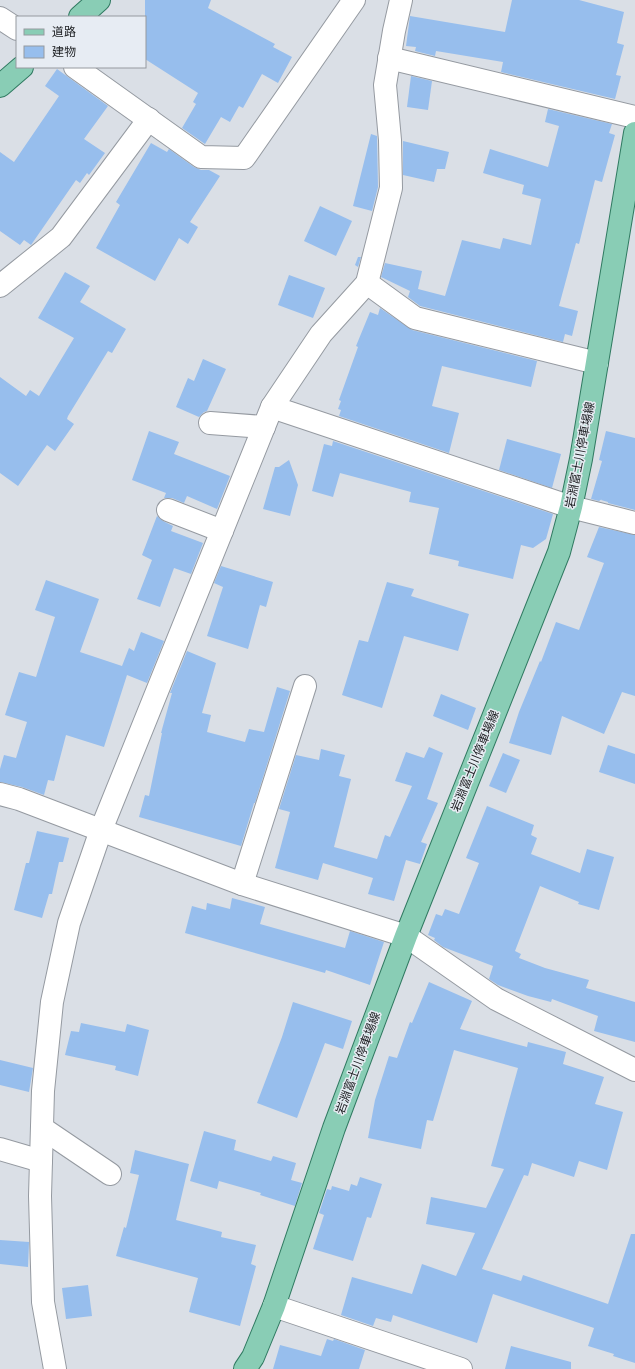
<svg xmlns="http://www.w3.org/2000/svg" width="635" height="1369" font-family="Rubik,'Noto Sans JP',sans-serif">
	<rect width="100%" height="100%" fill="#dadfe6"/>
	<g fill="#97beed">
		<path d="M 145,0 L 211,0 L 208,8 L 275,44 L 273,47 L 292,57 L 278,83 L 262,74 L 243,108 L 239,106 L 230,122 L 221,117 L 205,144 L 182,128 L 196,104 L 193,102 L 198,93 L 145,59 Z"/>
		<path d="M 512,0 L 579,0 L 624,12 L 617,43 L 624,45 L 616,75 L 621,76 L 615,99 L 501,72 L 503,62 L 436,51 L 435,56 L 415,51 L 416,47 L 406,46 L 410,16 L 505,32 Z"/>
		<path d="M 57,69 L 108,106 L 84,139 L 105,153 L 89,175 L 87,173 L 80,183 L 76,180 L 31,245 L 24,240 L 20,245 L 0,231 L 0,152 L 14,162 L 59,96 L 45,86 Z"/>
		<path d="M 411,76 L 432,81 L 428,110 L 407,107 Z"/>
		<path d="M 548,109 L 612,124 L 609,133 L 615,135 L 602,182 L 595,180 L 579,244 L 576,243 L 559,306 L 578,311 L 572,336 L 565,334 L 563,342 L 420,306 L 408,297 L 410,291 L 381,277 L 385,263 L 422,271 L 418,289 L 445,296 L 462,240 L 500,249 L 503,238 L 531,245 L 541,199 L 522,194 L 524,185 L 483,173 L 490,149 L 548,167 L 559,126 L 545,122 Z"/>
		<path d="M 371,134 L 377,136 L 378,187 L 372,211 L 353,206 Z"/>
		<path d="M 403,141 L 449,152 L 445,169 L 437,169 L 434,182 L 403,175 Z"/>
		<path d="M 151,143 L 167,152 L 169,149 L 194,167 L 201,170 L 209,170 L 220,176 L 190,222 L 198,227 L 188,244 L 179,238 L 155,281 L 96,248 L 120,205 L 116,202 Z"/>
		<path d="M 320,206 L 352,221 L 336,256 L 304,241 Z"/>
		<path d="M 358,257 L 361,257 L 358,267 L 355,265 Z"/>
		<path d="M 65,272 L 90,286 L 80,302 L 126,329 L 112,353 L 108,351 L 68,416 L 67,419 L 74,424 L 55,451 L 47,445 L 18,486 L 0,473 L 0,377 L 26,396 L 30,390 L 39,396 L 74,338 L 38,318 Z"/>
		<path d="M 289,275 L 325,288 L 313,318 L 278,305 Z"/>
		<path d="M 380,308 L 412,330 L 537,361 L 531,387 L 442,366 L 432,406 L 459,413 L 449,453 L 339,416 L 341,410 L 338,409 L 341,401 L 339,400 L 358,347 L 356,346 L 370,312 L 378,315 Z"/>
		<path d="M 203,359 L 226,369 L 207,411 L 204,412 L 199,417 L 176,407 L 188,378 L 194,381 Z"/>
		<path d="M 149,431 L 179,442 L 174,454 L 230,476 L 217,509 L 187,496 L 184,503 L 172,498 L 164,498 L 166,493 L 132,480 Z"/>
		<path d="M 606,431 L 635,438 L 635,510 L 608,503 L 608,502 L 601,500 L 602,499 L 599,501 L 591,499 L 602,461 L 599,460 Z"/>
		<path d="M 507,439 L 561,454 L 552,488 L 499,470 Z"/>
		<path d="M 333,441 L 553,514 L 546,539 L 533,548 L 521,545 L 513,579 L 458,566 L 459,561 L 429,554 L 439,508 L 409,502 L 411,492 L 340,473 L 333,497 L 312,491 L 324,444 L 332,446 Z"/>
		<path d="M 289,460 L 298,485 L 290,516 L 263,509 L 275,467 L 279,467 Z"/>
		<path d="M 157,516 L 163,521 L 173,526 L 171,531 L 203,543 L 191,574 L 174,568 L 160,607 L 137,599 L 152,560 L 142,555 Z"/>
		<path d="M 599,527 L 635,535 L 635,696 L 622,692 L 604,734 L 562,716 L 551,755 L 509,743 L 519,712 L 540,661 L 541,662 L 556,622 L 579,630 L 604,563 L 587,557 Z"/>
		<path d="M 221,566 L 273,582 L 266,607 L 260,605 L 248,649 L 207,636 L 223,587 L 214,583 Z"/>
		<path d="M 46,580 L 99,599 L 80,652 L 122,666 L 129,648 L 134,651 L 141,632 L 164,641 L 147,683 L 127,675 L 104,747 L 66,735 L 54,781 L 48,780 L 44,795 L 22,787 L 0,782 L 0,769 L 4,755 L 16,758 L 27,722 L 5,715 L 19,672 L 36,677 L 55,617 L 35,610 Z"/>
		<path d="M 387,582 L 414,589 L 411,596 L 469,614 L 458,651 L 404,636 L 382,708 L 342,695 L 359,640 L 368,642 Z"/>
		<path d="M 187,651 L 216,663 L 202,713 L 211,715 L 207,732 L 245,742 L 249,729 L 264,732 L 277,687 L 290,691 L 255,803 L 254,803 L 241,846 L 139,817 L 145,795 L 149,796 L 162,733 L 161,733 L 172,693 L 170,693 Z"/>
		<path d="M 441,694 L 476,708 L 468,730 L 433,716 Z"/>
		<path d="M 608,745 L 635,754 L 635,784 L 599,772 Z"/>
		<path d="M 429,747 L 443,753 L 427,799 L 438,803 L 421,842 L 427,844 L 420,864 L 406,860 L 394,901 L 368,894 L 373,878 L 323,863 L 318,880 L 275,868 L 290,812 L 279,809 L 296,755 L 319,760 L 321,749 L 345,755 L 339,776 L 351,779 L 334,847 L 377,859 L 385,835 L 390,837 L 412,786 L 395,781 L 406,752 L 424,758 Z"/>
		<path d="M 503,753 L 520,760 L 506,793 L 489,786 Z"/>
		<path d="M 487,806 L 534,825 L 531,835 L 537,838 L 531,854 L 580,873 L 587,849 L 614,857 L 599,910 L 578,904 L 579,902 L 540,886 L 515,951 L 521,954 L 519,958 L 545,968 L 589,980 L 586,988 L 635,1002 L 635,1042 L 594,1031 L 598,1016 L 552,999 L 551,1002 L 528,996 L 498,985 L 489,979 L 493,966 L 443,947 L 434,940 L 435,938 L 428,935 L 436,914 L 442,916 L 445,909 L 459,914 L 479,863 L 466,858 Z"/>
		<path d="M 37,831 L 69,838 L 63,862 L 59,862 L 52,894 L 49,894 L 42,918 L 14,910 L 26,863 L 29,863 Z"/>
		<path d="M 232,898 L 265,907 L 260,924 L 345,948 L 350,931 L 384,942 L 370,985 L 326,970 L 325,973 L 185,933 L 192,906 L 206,910 L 207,903 L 230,909 Z"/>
		<path d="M 429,982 L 472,1001 L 460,1029 L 527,1047 L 528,1042 L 566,1052 L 563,1064 L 604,1077 L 595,1104 L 623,1112 L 607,1170 L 579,1161 L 574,1177 L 532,1163 L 528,1176 L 524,1175 L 482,1269 L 521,1281 L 523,1275 L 608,1304 L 631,1234 L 635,1234 L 635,1363 L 613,1356 L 614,1354 L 588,1346 L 594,1328 L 493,1294 L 477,1343 L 393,1315 L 391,1322 L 376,1318 L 373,1326 L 341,1315 L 352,1277 L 412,1294 L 422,1264 L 456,1276 L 475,1233 L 426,1224 L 431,1197 L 486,1208 L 504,1169 L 491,1166 L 518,1068 L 454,1050 L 433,1121 L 427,1120 L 421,1149 L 368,1138 L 375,1100 L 389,1056 L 397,1058 L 410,1022 L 412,1023 Z"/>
		<path d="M 293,1002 L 352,1021 L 343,1049 L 325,1043 L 297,1118 L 257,1103 L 282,1037 Z"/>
		<path d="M 81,1023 L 125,1032 L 127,1024 L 149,1030 L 138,1076 L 115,1070 L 116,1066 L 65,1055 L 71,1031 L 79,1032 Z"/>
		<path d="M 0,1060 L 33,1068 L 29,1092 L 0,1085 Z"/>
		<path d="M 204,1131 L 236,1140 L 234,1150 L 271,1161 L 273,1156 L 296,1163 L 291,1180 L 302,1183 L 295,1206 L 260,1195 L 261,1193 L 219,1181 L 217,1189 L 190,1181 Z"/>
		<path d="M 135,1150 L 189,1164 L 176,1220 L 222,1232 L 221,1237 L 256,1245 L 251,1264 L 256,1266 L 240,1326 L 189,1312 L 198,1278 L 116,1256 L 124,1227 L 126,1228 L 139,1175 L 130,1173 Z"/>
		<path d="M 360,1177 L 382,1184 L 371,1218 L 367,1217 L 353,1261 L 313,1249 L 324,1215 L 319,1213 L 327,1189 L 331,1190 L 332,1186 L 349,1191 L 351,1184 L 357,1186 Z"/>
		<path d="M 0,1240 L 29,1242 L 28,1267 L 0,1264 Z"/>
		<path d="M 88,1285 L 92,1316 L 66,1319 L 62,1288 Z"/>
		<path d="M 327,1339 L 333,1341 L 334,1339 L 365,1350 L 359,1369 L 273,1369 L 280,1345 L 321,1356 Z"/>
		<path d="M 511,1346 L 571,1362 L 571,1369 L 505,1369 Z"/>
	</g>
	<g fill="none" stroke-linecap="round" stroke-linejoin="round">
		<g stroke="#959aa1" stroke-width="24">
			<g id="minor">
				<path d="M 0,18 L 17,29"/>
				<path d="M 389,58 L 635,117"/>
				<path d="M 75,67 L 201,157 L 244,158 L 354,0"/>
				<path d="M 367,283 L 415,318 L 597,363"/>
				<path d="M 0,286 L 61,237 L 149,119"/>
				<path d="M 272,407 L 571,507 L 635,523"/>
				<path d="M 210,423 L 264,427"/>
				<path d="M 168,510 L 222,531"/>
				<path d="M 0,794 L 19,799 L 242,884 L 406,936 L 496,999 L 635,1070"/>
				<path d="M 242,884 L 305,686"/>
				<path d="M 42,1128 L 110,1174"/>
				<path d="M 0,1149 L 41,1161"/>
				<path d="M 274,1306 L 461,1369"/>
				<path d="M 55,1369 L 43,1302 L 40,1196 L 43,1091 L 52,1002 L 69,923 L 101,830 L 272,407 L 321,334 L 367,283 L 391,188 L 390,140 L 385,85 L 394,31 L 401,0"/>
			</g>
		</g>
		<g stroke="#307a61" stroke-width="24">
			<g id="major">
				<path d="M 80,17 L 99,0"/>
				<path d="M 0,86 L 22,67"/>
				<path d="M 245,1369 L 253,1357 L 274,1306 L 334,1128 L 406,936 L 559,552 L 571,507 L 581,459 L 635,133"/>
			</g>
		</g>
		<use href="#minor" stroke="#fff" stroke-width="22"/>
		<use href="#major" stroke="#89cdb5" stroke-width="22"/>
	</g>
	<g text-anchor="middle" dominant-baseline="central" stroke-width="3" stroke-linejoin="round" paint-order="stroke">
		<g font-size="12" fill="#1c1e21" stroke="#e7ecf3">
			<text transform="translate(580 455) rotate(-79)">岩淵富士川停車場線</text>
			<text transform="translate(475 761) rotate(-68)">岩淵富士川停車場線</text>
			<text transform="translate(358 1063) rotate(-70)">岩淵富士川停車場線</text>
		</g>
	</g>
	<rect x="16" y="16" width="130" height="52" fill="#e7ecf3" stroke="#969a9f"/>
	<rect x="24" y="29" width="20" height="6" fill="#89cdb5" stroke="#969a9f"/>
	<text x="52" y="36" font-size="12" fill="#1c1e21">道路</text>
	<rect x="24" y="46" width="20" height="12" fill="#97beed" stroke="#969a9f"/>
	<text x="52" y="56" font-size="12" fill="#1c1e21">建物</text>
</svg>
